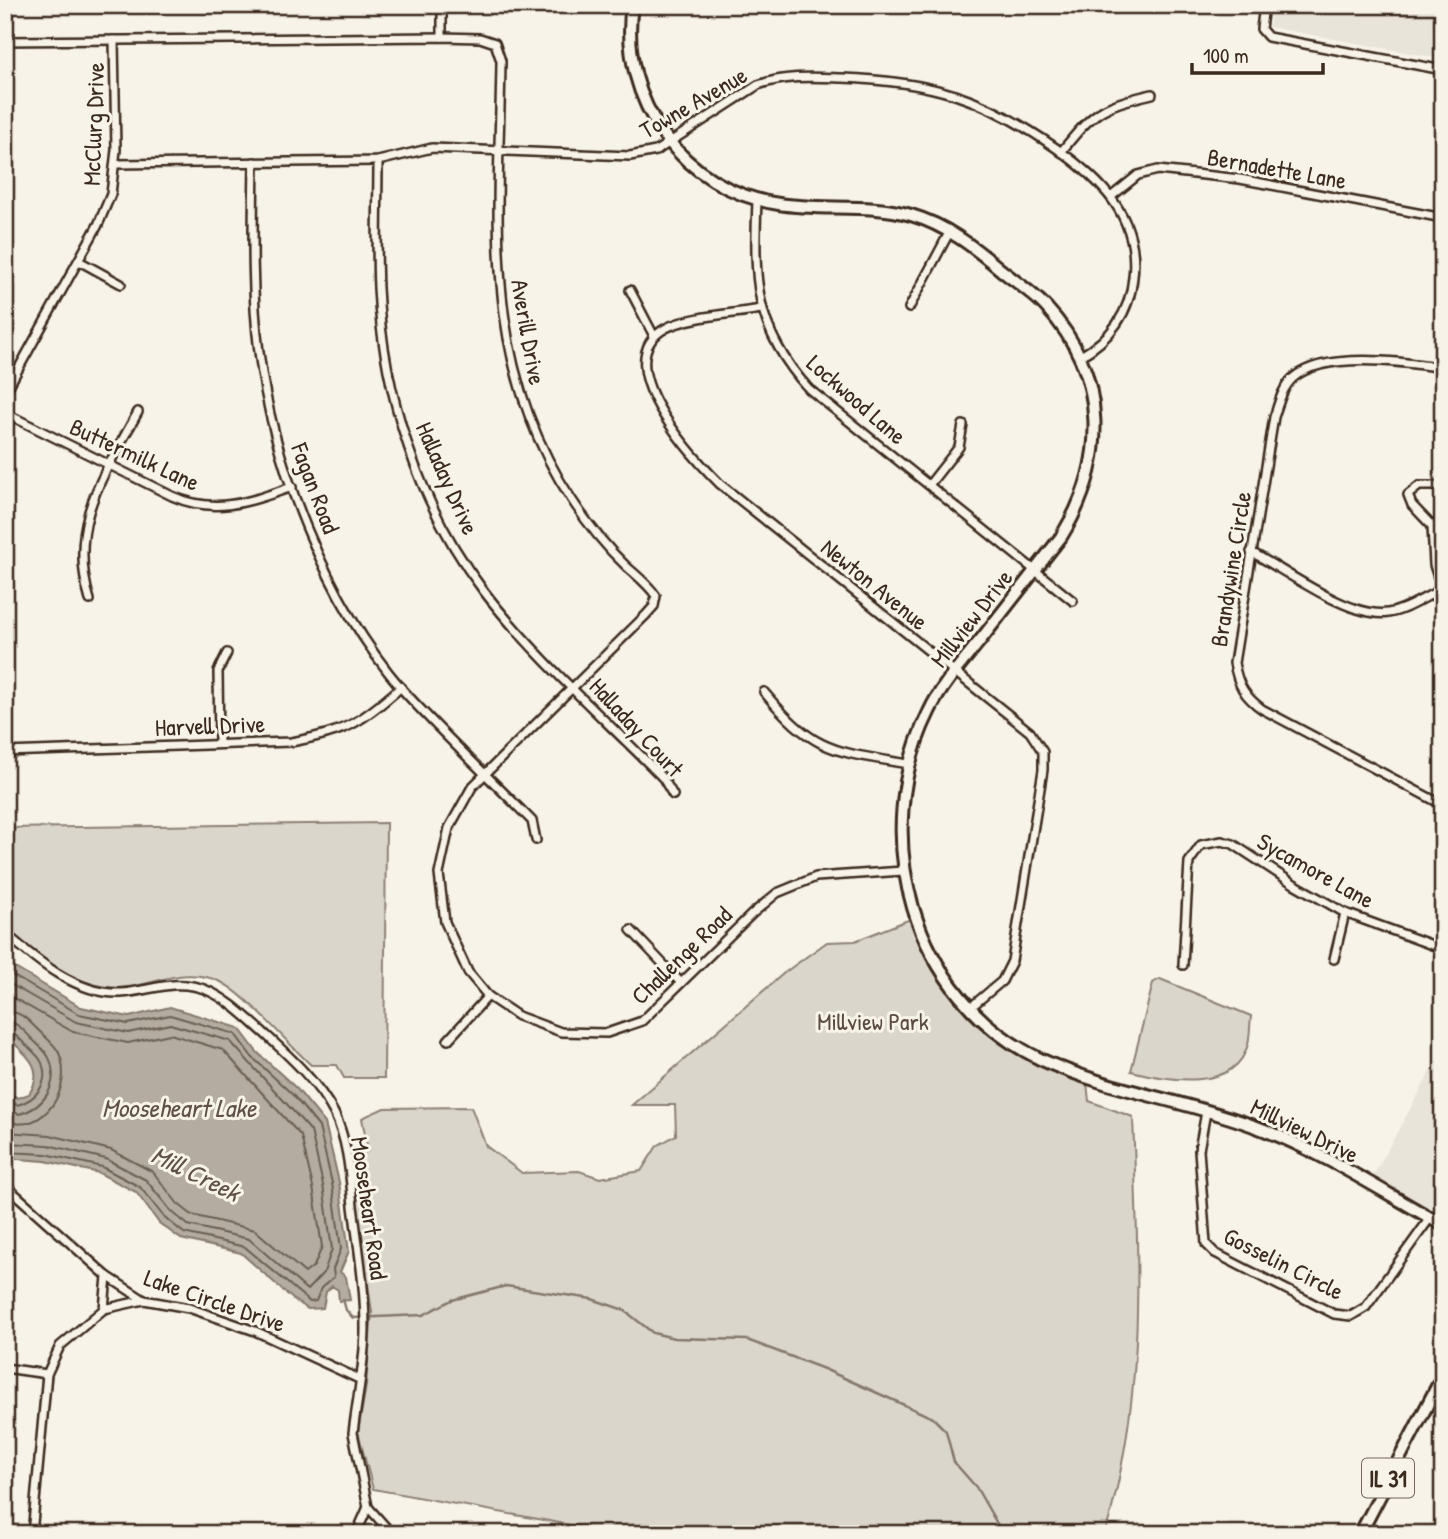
<svg xmlns="http://www.w3.org/2000/svg" width="1448" height="1539" font-family="'Patrick Hand',sans-serif">
	<rect width="100%" height="100%" fill="#f7f3e8"/>
	<filter id="ink" filterUnits="userSpaceOnUse"><feTurbulence type="fractalNoise" baseFrequency=".0143" numOctaves="2"/><feDisplacementMap in="SourceGraphic" scale="14" xChannelSelector="R" yChannelSelector="G"/><feConvolveMatrix kernelMatrix="1 2 1 2 8 2 1 2 1" color-interpolation-filters="sRGB"/></filter>
	<g filter="url(#ink)">
		<g fill="#e9e4d9">
			<path d="M 1273,5 L 1443,5 L 1443,59 L 1269,27 Z"/>
			<path d="M 1443,1049 L 1443,1219 L 1372,1178 Z"/>
		</g>
		<g fill="#dbd6cb" stroke="#8b8074" stroke-width="2">
			<path d="M 386,823 L 384,1078 L 344,1078 L 337,1065 L 311,1065 C 288,1044 247,995 221,982 C 179,962 146,993 106,987 C 68,981 35,953 5,930 L 5,828 Z"/>
			<path d="M 913,918 C 958,1015 990,1040 1087,1083 L 1089,1101 L 1133,1117 C 1138,1261 1147,1393 1105,1534 L 620,1534 L 373,1489 L 358,1432 L 366,1386 L 372,1312 L 350,1158 L 368,1151 L 362,1118 L 384,1108 L 471,1107 L 486,1146 L 522,1173 L 579,1171 L 600,1178 L 641,1171 L 657,1146 L 676,1135 L 675,1105 L 632,1105 L 784,973 L 827,942 L 855,941 Z"/>
			<path d="M 1160,979 L 1251,1016 C 1250,1025 1250,1035 1248,1044 C 1236,1093 1166,1080 1131,1071 L 1153,983 Z"/>
		</g>
		<path fill="#b4aca0" stroke="#84786c" stroke-width="2" d="M 5,962 L 81,1007 L 129,1017 L 170,1007 L 239,1028 L 257,1052 L 297,1089 L 325,1123 L 339,1182 L 349,1251 L 340,1272 L 346,1277 L 350,1300 L 339,1301 L 338,1290 L 332,1286 L 326,1292 L 323,1308 L 308,1309 L 295,1301 L 241,1253 L 181,1239 L 159,1223 L 136,1192 L 99,1173 L 45,1161 L 5,1158 L 5,1083 L 8,1093 L 18,1098 L 29,1094 C 47,1067 24,1053 5,1035 Z"/>
		<g fill="none" stroke-linecap="round" stroke-linejoin="round">
			<g stroke="#6b5e52" stroke-width="2">
				<path d="M 5,971 L 79,1014 L 128,1024 L 170,1015 L 235,1034 L 252,1057 L 292,1094 L 319,1127 L 332,1183 L 341,1249 L 333,1269 L 334,1277 L 321,1288 L 316,1301 L 310,1302 L 245,1247 L 184,1233 L 164,1217 L 140,1187 L 102,1167 L 46,1154 L 5,1152"/>
				<path d="M 5,981 L 76,1022 L 128,1033 L 170,1024 L 230,1041 L 311,1131 L 323,1185 L 332,1249 L 324,1272 L 307,1290 L 249,1239 L 188,1225 L 171,1211 L 146,1180 L 106,1159 L 48,1145 L 5,1143"/>
				<path d="M 5,993 L 73,1032 L 128,1043 L 170,1034 L 223,1050 L 301,1136 L 313,1187 L 322,1247 L 314,1266 L 305,1273 L 255,1230 L 192,1215 L 178,1204 L 153,1172 L 111,1150 L 50,1135 L 5,1132"/>
				<path d="M 5,1011 C 20,1011 27,1019 37,1029 C 44,1036 55,1044 59,1053 C 74,1087 44,1136 5,1121"/>
				<path d="M 5,1021 C 18,1022 24,1031 32,1039 C 38,1045 47,1051 50,1060 C 59,1085 44,1108 19,1114 L 5,1109"/>
				<path d="M 5,1030 C 13,1031 17,1037 23,1042 C 29,1048 39,1055 42,1063 C 50,1083 36,1100 17,1105 L 5,1099"/>
			</g>
			<path stroke="#84786c" stroke-width="2.5" d="M 343,1299 L 346,1310 L 353,1318 L 423,1315 L 452,1300 L 506,1286 L 592,1299 L 624,1310 L 653,1333 L 674,1338 L 747,1340 L 824,1369 L 933,1418 L 946,1431 L 954,1462 L 976,1487 L 1003,1534"/>
			<g stroke="#3b2a1e" stroke-width="12">
				<g id="street">
					<path d="M 1264,5 L 1261,29 L 1268,37 L 1443,70"/>
					<path d="M 442,37 L 442,5"/>
					<path d="M 5,41 L 442,37 L 480,38 L 495,43 L 501,61 C 499,218 480,361 572,500 C 587,523 606,547 626,566 C 637,576 648,584 656,596 L 654,606 L 646,615 L 472,787 L 449,828 L 439,874 L 445,922 L 468,972 L 488,996 L 518,1016 L 561,1032 L 607,1033 L 642,1021 L 752,914 L 777,893 L 816,877 L 903,871"/>
					<path d="M 1061,152 C 1094,111 1101,106 1152,94"/>
					<path d="M 378,161 C 378,203 376,246 378,288 C 383,393 419,506 483,590 C 534,657 604,718 663,778 L 673,795"/>
					<path d="M 254,162 C 253,225 251,289 259,352 C 273,465 327,602 402,689 C 443,735 489,777 532,821 L 536,840"/>
					<path d="M 115,164 L 378,161 L 432,148 L 630,156 L 656,151 L 758,85 C 787,75 813,77 842,78 C 931,81 983,97 1056,148 C 1101,180 1140,217 1133,277 C 1130,313 1110,340 1079,357"/>
					<path d="M 1112,196 L 1138,175 L 1158,170 L 1240,179 L 1443,218"/>
					<path d="M 757,200 C 754,278 753,328 809,389 L 1073,601"/>
					<path d="M 79,261 L 121,284"/>
					<path d="M 630,290 L 654,336"/>
					<path d="M 909,308 L 950,231"/>
					<path d="M 761,309 C 735,314 689,316 666,328 C 605,361 691,455 720,484 L 1030,732 L 1043,752 L 1043,770 L 1012,961 L 1002,981 L 971,1007"/>
					<path d="M 1443,368 C 1406,362 1324,351 1293,378 C 1282,388 1279,403 1274,417 L 1234,663 C 1238,685 1244,696 1262,709 L 1443,805"/>
					<path d="M 5,393 L 98,225 L 111,194 L 116,150 L 114,40"/>
					<path d="M 5,413 L 172,496 C 215,515 249,502 292,487"/>
					<path d="M 929,485 L 959,447 L 963,425"/>
					<path d="M 1432,526 L 1443,520"/>
					<path d="M 1251,552 C 1285,570 1350,619 1388,613 C 1408,610 1425,596 1443,589"/>
					<path d="M 1442,589 L 1434,565 L 1432,526 L 1412,505 L 1408,495 L 1419,486 L 1443,486"/>
					<path d="M 90,600 C 67,525 103,476 138,412"/>
					<path d="M 764,692 C 815,753 833,751 908,764"/>
					<path d="M 219,744 L 218,671 L 227,653"/>
					<path d="M 5,752 L 291,742 C 346,732 359,724 401,687"/>
					<path d="M 631,930 L 681,983"/>
					<path d="M 5,933 C 36,960 77,995 121,993 C 150,991 175,978 204,989 C 227,998 246,1017 264,1033 C 289,1056 318,1082 334,1113 C 348,1141 350,1175 353,1206 C 358,1246 365,1287 365,1328 C 365,1362 357,1399 353,1433 L 368,1507 L 392,1534"/>
					<path d="M 1334,959 L 1345,913"/>
					<path d="M 1183,965 L 1189,862 L 1201,845 L 1222,841 L 1233,844 L 1294,884 L 1345,913 L 1443,949"/>
					<path d="M 448,1040 L 488,996"/>
					<path d="M 1206,1112 L 1199,1150 L 1206,1244 L 1215,1253 L 1334,1314 L 1351,1316 L 1366,1307 L 1430,1218"/>
					<path d="M 5,1185 L 107,1276 L 144,1300 L 189,1308 L 255,1331 L 359,1379"/>
					<path d="M 104,1309 L 144,1300"/>
					<path d="M 5,1368 L 47,1374"/>
					<path d="M 32,1534 L 47,1374 L 60,1346 L 104,1309 L 107,1276"/>
					<path d="M 356,1534 L 368,1507"/>
				</g>
			</g>
			<g stroke="#3b2a1e" stroke-width="16">
				<path id="secondary" d="M 632,5 C 618,101 683,190 779,204 C 823,211 868,203 911,215 C 946,225 974,247 1001,270 C 1016,282 1033,293 1046,307 C 1109,375 1107,463 1061,537 C 1034,572 1006,607 979,642 C 961,664 941,686 929,712 C 868,835 911,997 1040,1059 C 1111,1092 1187,1100 1259,1128 C 1323,1152 1383,1192 1443,1225"/>
			</g>
			<g stroke="#3b2a1e" stroke-width="16">
				<path id="primary" d="M 1360,1534 L 1443,1375"/>
			</g>
			<use href="#street" stroke="#f7f3e8" stroke-width="7"/>
			<use href="#secondary" stroke="#f7f3e8" stroke-width="10"/>
			<use href="#primary" stroke="#f7f3e8" stroke-width="10"/>
		</g>
	</g>
	<g text-anchor="middle" dominant-baseline="central" stroke-width="6" stroke-linejoin="round" paint-order="stroke">
		<rect fill="#f7f3e8" stroke="#73665b" stroke-width="2" x="1362" y="1458.5" width="52" height="39" rx="5"/>
		<g font-size="23" font-weight="bold" fill="#3b2a1e">
			<text x="1388" y="1478">IL 31</text>
		</g>
		<g font-size="24" fill="#3b2a1e" stroke="#f7f3e8">
			<text transform="translate(693 102) rotate(-30)">Towne Avenue</text>
			<text transform="translate(93 124) rotate(-88)">McClurg Drive</text>
			<text transform="translate(1277 168) rotate(10)">Bernadette Lane</text>
			<text transform="translate(529 332) rotate(80)">Averill Drive</text>
			<text transform="translate(857 399) rotate(41)">Lockwood Lane</text>
			<text transform="translate(135 454) rotate(25)">Buttermilk Lane</text>
			<text transform="translate(448 478) rotate(66)">Halladay Drive</text>
			<text transform="translate(316 488) rotate(69)">Fagan Road</text>
			<text transform="translate(1230 569) rotate(-81)">Brandywine Circle</text>
			<text transform="translate(875 584) rotate(39)">Newton Avenue</text>
			<text transform="translate(971 618) rotate(-52)">Millview Drive</text>
			<text transform="translate(210 725) rotate(-2)">Harvell Drive</text>
			<text transform="translate(637 727) rotate(47)">Halladay Court</text>
			<text transform="translate(1316 870) rotate(29)">Sycamore Lane</text>
			<text transform="translate(681 955) rotate(-44)">Challenge Road</text>
			<text transform="translate(1305 1130) rotate(26)">Millview Drive</text>
			<text transform="translate(370 1208) rotate(82)">Mooseheart Road</text>
			<text transform="translate(1284 1263) rotate(27)">Gosselin Circle</text>
			<text transform="translate(215 1300) rotate(19)">Lake Circle Drive</text>
		</g>
		<g font-size="24" fill="#5b4c41" stroke="#f7f3e8">
			<text x="873" y="1021">Millview Park</text>
		</g>
		<g font-size="26" font-style="italic" fill="#5f5145" stroke="#f7f3e8">
			<text x="179" y="1107">Mooseheart Lake</text>
			<text transform="translate(196 1173) rotate(26)">Mill Creek</text>
		</g>
	</g>
	<rect width="1448" height="1539" fill="none" stroke="#f7f3e8" stroke-width="28"/>
	<rect x="14" y="14" width="1420" height="1511" fill="none" stroke="#3b2a1e" stroke-width="2.5" filter="url(#ink)"/>
	<path d="M1192 63v10h131v-10" fill="none" stroke="#3b2a1e" stroke-width="3.5"/>
	<text x="1203" y="63" font-size="21" fill="#3b2a1e" stroke="#f7f3e8" stroke-width="5" paint-order="stroke">100 m</text>
</svg>
